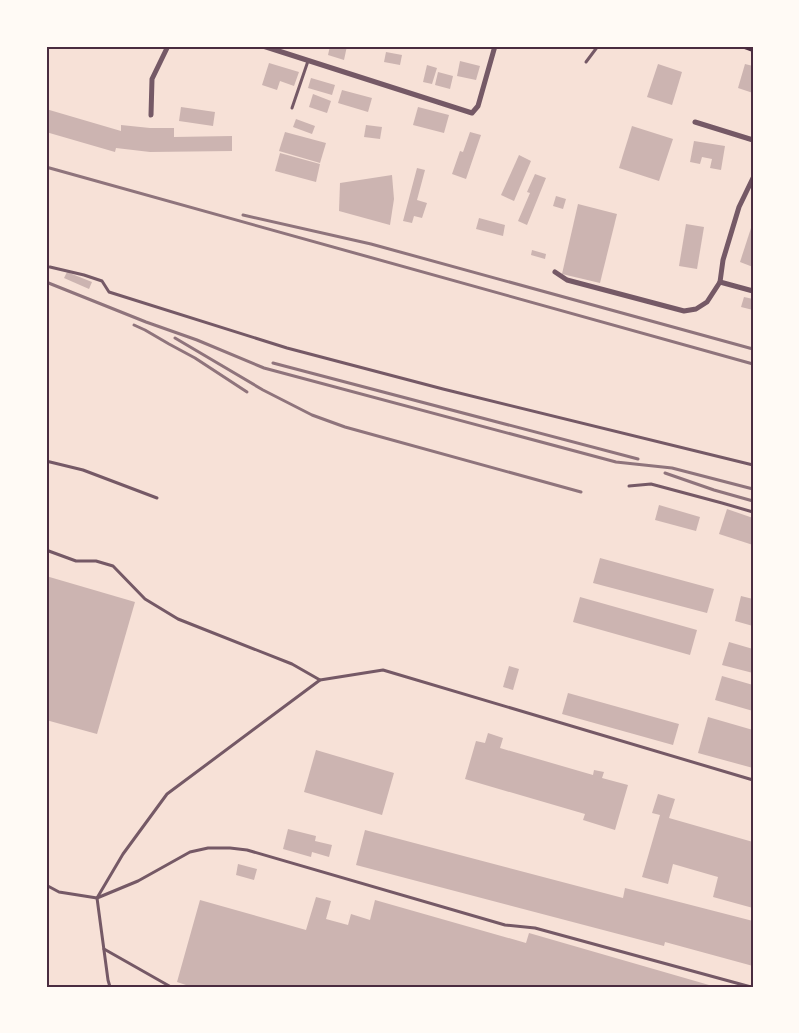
<svg xmlns="http://www.w3.org/2000/svg" width="799" height="1033" font-family="'Alegreya Sans',sans-serif">
	<rect width="100%" height="100%" fill="#f7e1d7"/>
	<g fill="#ccb4b1">
		<path d="M 330,46 L 347,46 L 344,60 L 328,55 Z"/>
		<path d="M 386,52 L 402,55 L 400,65 L 384,62 Z"/>
		<path d="M 460,61 L 480,66 L 476,80 L 457,76 Z"/>
		<path d="M 269,63 L 299,72 L 294,86 L 280,81 L 277,90 L 262,85 Z"/>
		<path d="M 658,64 L 682,72 L 672,105 L 647,97 Z"/>
		<path d="M 745,64 L 753,66 L 753,93 L 738,88 Z"/>
		<path d="M 427,65 L 437,68 L 432,84 L 423,82 Z"/>
		<path d="M 438,72 L 453,76 L 450,89 L 435,85 Z"/>
		<path d="M 311,78 L 335,85 L 332,95 L 308,88 Z"/>
		<path d="M 342,90 L 372,98 L 368,112 L 338,103 Z"/>
		<path d="M 313,94 L 331,101 L 327,113 L 309,107 Z"/>
		<path d="M 181,107 L 215,112 L 213,126 L 179,121 Z"/>
		<path d="M 418,107 L 449,115 L 444,133 L 413,125 Z"/>
		<path d="M 46,109 L 121,131 L 121,125 L 150,128 L 174,128 L 174,137 L 232,136 L 232,151 L 150,152 L 116,148 L 115,152 L 46,132 Z"/>
		<path d="M 296,119 L 315,126 L 312,134 L 293,127 Z"/>
		<path d="M 366,125 L 382,127 L 380,139 L 364,137 Z"/>
		<path d="M 632,126 L 673,139 L 659,181 L 619,168 Z"/>
		<path d="M 285,132 L 326,143 L 320,163 L 279,151 Z"/>
		<path d="M 470,132 L 481,135 L 466,179 L 452,174 L 460,151 L 463,152 Z"/>
		<path d="M 694,141 L 725,146 L 721,170 L 710,168 L 712,159 L 702,157 L 700,164 L 690,162 Z"/>
		<path d="M 280,153 L 320,164 L 316,182 L 275,171 Z"/>
		<path d="M 519,155 L 531,161 L 514,201 L 501,195 Z"/>
		<path d="M 417,168 L 425,170 L 417,200 L 427,203 L 422,218 L 414,216 L 412,223 L 403,221 Z"/>
		<path d="M 535,174 L 546,178 L 527,225 L 518,221 L 530,193 L 527,192 Z"/>
		<path d="M 392,175 L 394,199 L 390,225 L 339,211 L 340,183 Z"/>
		<path d="M 556,196 L 566,199 L 563,209 L 553,206 Z"/>
		<path d="M 578,204 L 617,214 L 600,283 L 562,274 Z"/>
		<path d="M 479,218 L 505,225 L 503,236 L 476,229 Z"/>
		<path d="M 686,224 L 704,227 L 697,269 L 679,266 Z"/>
		<path d="M 752,225 L 753,225 L 753,267 L 740,262 Z"/>
		<path d="M 532,250 L 546,254 L 545,259 L 531,255 Z"/>
		<path d="M 67,272 L 92,282 L 89,289 L 64,278 Z"/>
		<path d="M 744,297 L 753,299 L 753,310 L 741,307 Z"/>
		<path d="M 659,505 L 700,517 L 696,531 L 655,520 Z"/>
		<path d="M 727,509 L 753,518 L 753,545 L 719,534 Z"/>
		<path d="M 600,558 L 714,589 L 707,613 L 593,583 Z"/>
		<path d="M 46,576 L 135,602 L 97,734 L 46,720 Z"/>
		<path d="M 741,596 L 753,599 L 753,626 L 735,621 Z"/>
		<path d="M 580,597 L 697,630 L 690,655 L 573,622 Z"/>
		<path d="M 729,642 L 753,649 L 753,673 L 722,665 Z"/>
		<path d="M 509,666 L 519,669 L 513,690 L 503,687 Z"/>
		<path d="M 722,676 L 753,685 L 753,711 L 715,700 Z"/>
		<path d="M 568,693 L 679,724 L 673,745 L 562,714 Z"/>
		<path d="M 708,717 L 753,730 L 753,768 L 698,753 Z"/>
		<path d="M 488,733 L 503,738 L 500,748 L 593,775 L 594,770 L 604,772 L 602,778 L 628,785 L 615,830 L 583,820 L 585,814 L 465,779 L 476,741 L 485,743 Z"/>
		<path d="M 316,750 L 394,773 L 382,815 L 304,792 Z"/>
		<path d="M 658,794 L 675,799 L 669,818 L 753,842 L 753,908 L 713,897 L 718,877 L 673,864 L 668,884 L 642,877 L 660,815 L 652,813 Z"/>
		<path d="M 288,829 L 316,836 L 315,841 L 332,845 L 329,857 L 312,852 L 311,857 L 283,849 Z"/>
		<path d="M 365,830 L 623,898 L 625,888 L 753,921 L 753,966 L 665,942 L 664,946 L 356,865 Z"/>
		<path d="M 238,864 L 257,869 L 254,880 L 236,875 Z"/>
		<path d="M 316,897 L 331,901 L 326,919 L 348,925 L 351,914 L 370,920 L 375,900 L 526,943 L 529,933 L 716,987 L 192,987 L 177,982 L 200,900 L 306,930 Z"/>
	</g>
	<g fill="none" stroke-linecap="round" stroke-linejoin="round">
		<path stroke="#4a2c40" stroke-width="2" d="M 739,46 L 753,51"/>
		<g stroke="#755966" stroke-width="3">
			<path d="M 586,62 L 598,46"/>
			<path d="M 292,108 L 308,61"/>
			<path d="M 50,267 L 84,275 L 102,281 L 109,292 L 287,348 L 443,389 L 753,465"/>
			<path d="M 46,461 L 83,470 L 157,498"/>
			<path d="M 629,486 L 651,484 L 722,503 L 753,512"/>
			<path d="M 46,550 L 76,561 L 96,561 L 113,566 L 145,599 L 178,619 L 292,664 L 320,680"/>
			<path d="M 46,885 L 59,892 L 97,898 L 138,881 L 190,852 L 208,848 L 230,848 L 247,850 L 505,925 L 535,928 L 751,987"/>
			<path d="M 104,949 L 171,987"/>
			<path d="M 110,987 L 108,980 L 97,898 L 123,854 L 167,794 L 320,680 L 383,670 L 753,780"/>
		</g>
		<g stroke="#755966" stroke-width="5">
			<path d="M 263,46 L 472,113 L 478,106 L 495,46"/>
			<path d="M 151,115 L 152,79 L 168,46"/>
			<path d="M 695,122 L 753,140"/>
			<path d="M 555,272 L 567,280 L 684,311 L 696,309 L 707,302 L 720,282 L 723,260 L 739,207 L 753,178"/>
			<path d="M 720,282 L 753,291"/>
		</g>
		<g stroke="#8f747c" stroke-width="3">
			<path d="M 46,167 L 753,364"/>
			<path d="M 243,215 L 371,244 L 753,349"/>
			<path d="M 46,282 L 146,322 L 197,340 L 264,368 L 616,462 L 672,468 L 753,489"/>
			<path d="M 134,325 L 145,330 L 169,344 L 195,358 L 247,392"/>
			<path d="M 175,338 L 263,390 L 312,415 L 345,427 L 581,492"/>
			<path d="M 273,363 L 638,459"/>
			<path d="M 665,473 L 714,490 L 753,501"/>
		</g>
	</g>
	<rect width="799" height="1033" fill="none" stroke="#fffaf5" stroke-width="95"/>
	<rect x="48" y="48" width="704" height="938" fill="none" stroke="#4a2c40" stroke-width="2"/>
</svg>
